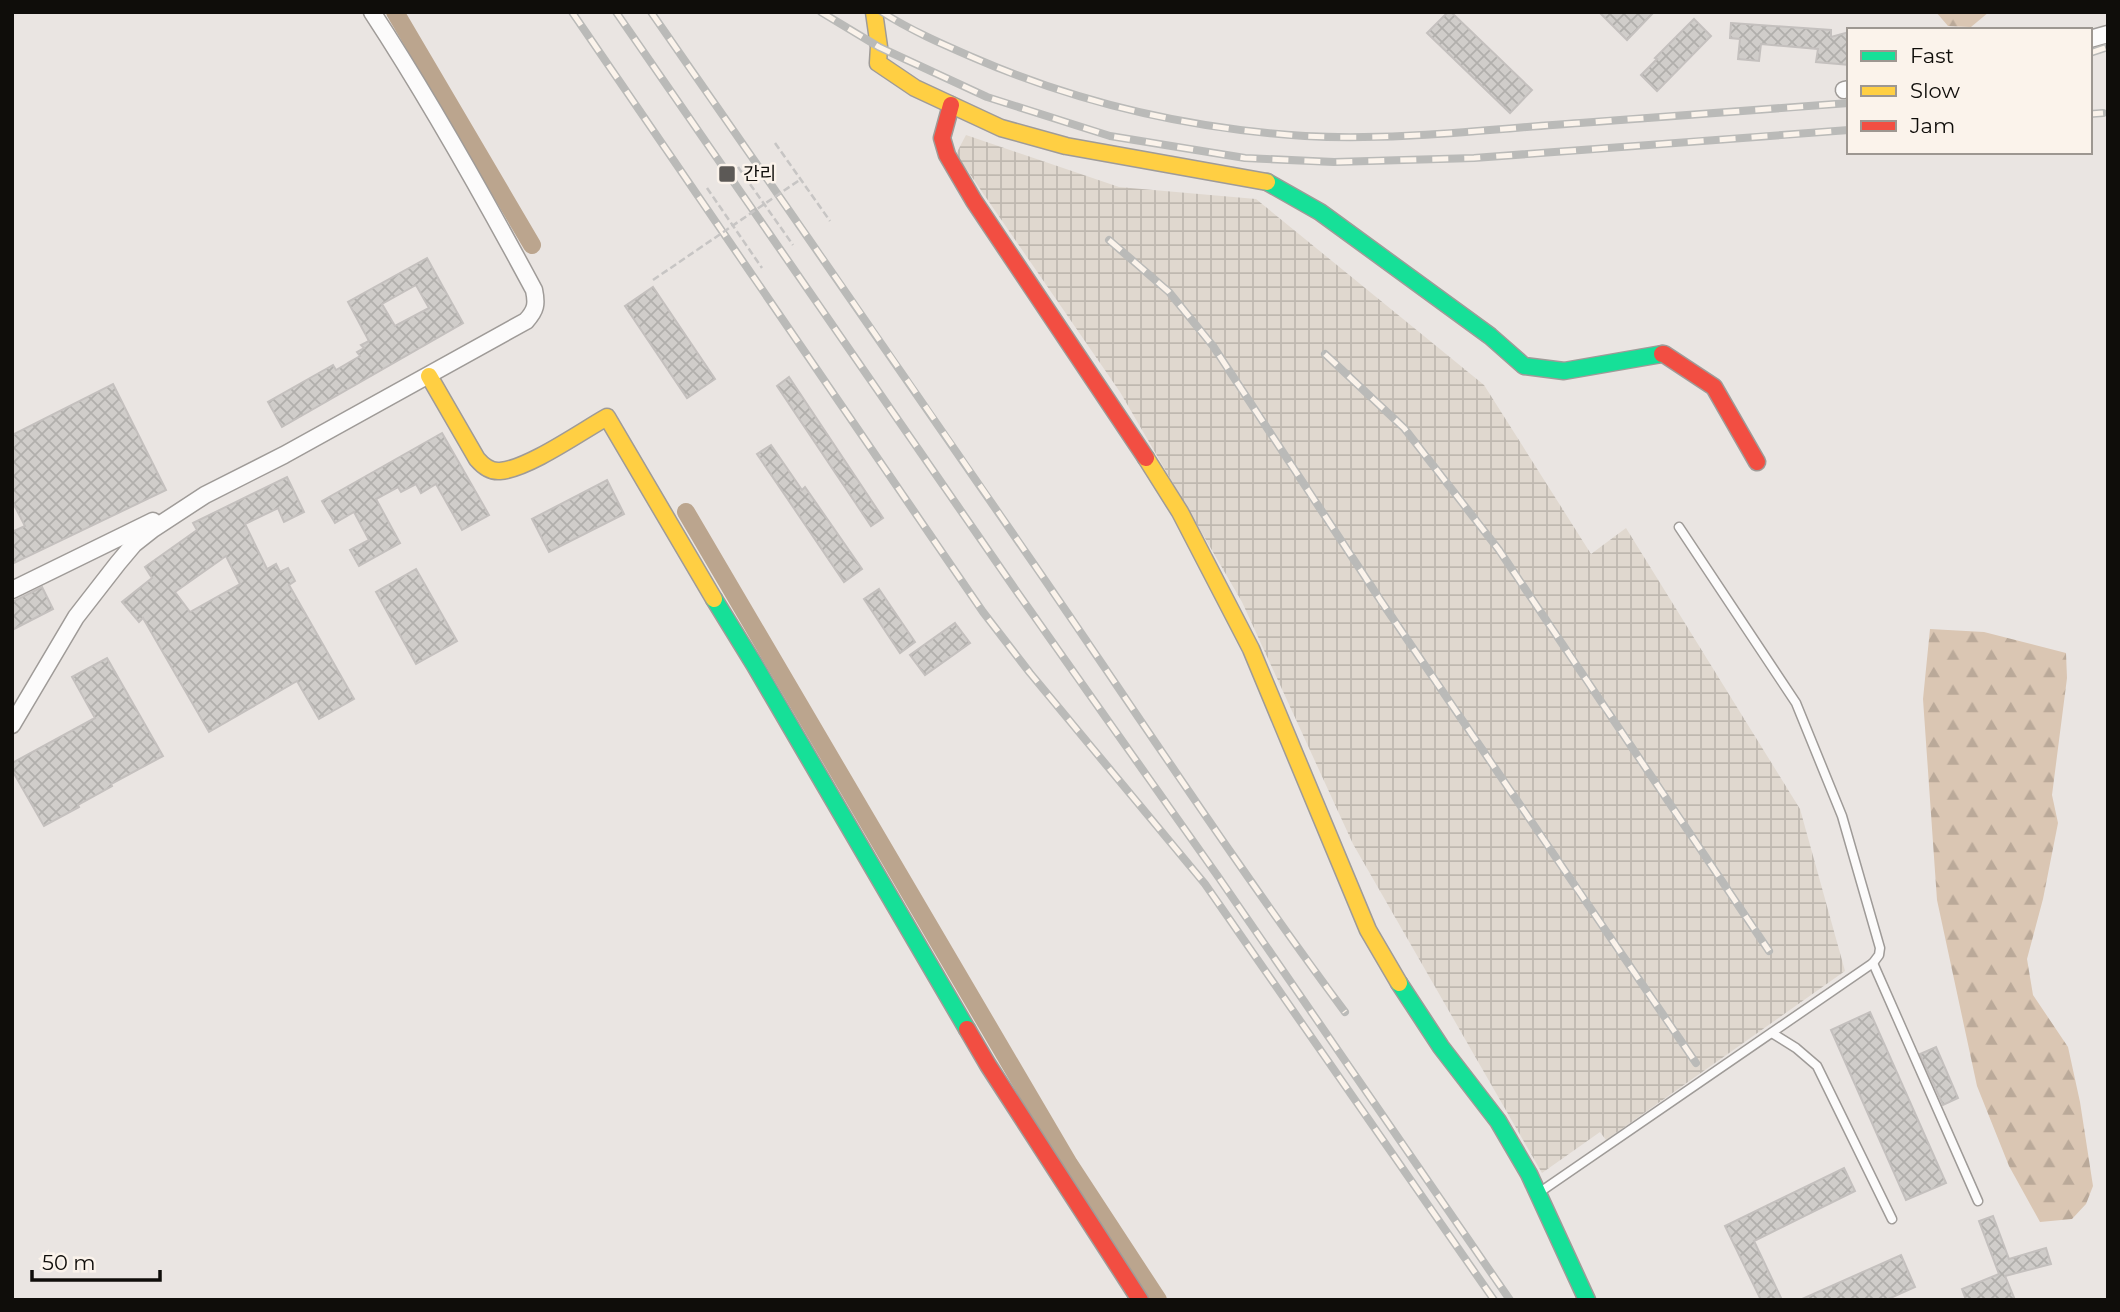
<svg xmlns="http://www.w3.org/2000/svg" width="2120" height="1312" font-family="Montserrat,'Noto Sans KR',sans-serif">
	<defs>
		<pattern id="industrial-grid" width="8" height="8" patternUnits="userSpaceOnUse" patternTransform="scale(1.75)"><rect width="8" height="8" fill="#e0d8cf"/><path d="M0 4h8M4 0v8" fill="none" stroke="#bfb8b0"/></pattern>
		<pattern id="forest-firs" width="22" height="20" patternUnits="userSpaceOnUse" patternTransform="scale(1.75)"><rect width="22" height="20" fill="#dac6b3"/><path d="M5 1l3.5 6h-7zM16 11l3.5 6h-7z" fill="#baa999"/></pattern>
		<pattern id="building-cross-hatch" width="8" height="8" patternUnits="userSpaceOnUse" patternTransform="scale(1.75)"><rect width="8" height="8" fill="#d0cdca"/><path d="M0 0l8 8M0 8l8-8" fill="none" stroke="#b1afac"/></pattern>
	</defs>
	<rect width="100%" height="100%" fill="#eae5e2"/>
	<path fill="url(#industrial-grid)" d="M 966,135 L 1119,187 L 1256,199 L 1484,385 L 1591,554 L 1626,528 L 1800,809 L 1845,971 L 1606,1140 L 1600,1132 L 1542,1173 L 1353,844 L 1242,602 L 1120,392 L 956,154 Z"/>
	<g fill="url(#forest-firs)">
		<path d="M 1936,12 L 1989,12 L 1971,27 L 1948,26 Z"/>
		<path d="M 1930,629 L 1984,632 L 2066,653 L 2067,678 L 2052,795 L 2058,823 L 2043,899 L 2027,959 L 2033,995 L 2068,1047 L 2080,1102 L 2093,1186 L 2086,1204 L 2072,1219 L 2040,1222 L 2009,1166 L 1977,1086 L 1937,900 L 1923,699 Z"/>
	</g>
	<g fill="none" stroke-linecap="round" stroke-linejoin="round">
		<g stroke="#bba58e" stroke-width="18">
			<path d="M 395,12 L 532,245"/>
			<path d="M 686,512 L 1069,1164 L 1158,1300"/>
		</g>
	</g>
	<g fill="url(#building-cross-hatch)" stroke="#c4c0be" stroke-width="2" fill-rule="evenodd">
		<path d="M 1448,12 L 1451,12 L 1532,90 L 1510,113 L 1427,33 Z"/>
		<path d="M 1599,12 L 1654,12 L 1627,40 Z"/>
		<path d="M 1694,19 L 1711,36 L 1657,91 L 1641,75 L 1657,59 L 1655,58 Z"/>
		<path d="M 1731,23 L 1831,30 L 1831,37 L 1849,32 L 1849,65 L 1816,62 L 1818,49 L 1761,44 L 1759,61 L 1738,59 L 1740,39 L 1730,38 Z"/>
		<path d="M 427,258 L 463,323 L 282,427 L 268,402 L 333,365 L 336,370 L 360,356 L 357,352 L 364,348 L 361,345 L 369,341 L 348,302 ZM 416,285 L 429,308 L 395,326 L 382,304 Z"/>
		<path d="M 653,287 L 715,379 L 687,398 L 625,306 Z"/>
		<path d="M 789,377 L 883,518 L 871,526 L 777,386 Z"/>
		<path d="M 113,384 L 166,490 L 12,564 L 12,532 L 25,526 L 12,501 L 12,435 Z"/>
		<path d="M 442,433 L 489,515 L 462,530 L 436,484 L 421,493 L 416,484 L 401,492 L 398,487 L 376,499 L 400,543 L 359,566 L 350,550 L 369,540 L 354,512 L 335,523 L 322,501 Z"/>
		<path d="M 771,445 L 802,490 L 805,487 L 862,569 L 844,582 L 757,454 Z"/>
		<path d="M 287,477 L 304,512 L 284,522 L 278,508 L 245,524 L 267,569 L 276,564 L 280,572 L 288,568 L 295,581 L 289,585 L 354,699 L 319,719 L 297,681 L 209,732 L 143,618 L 139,622 L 122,602 L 152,578 L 145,567 L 197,530 L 193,523 ZM 226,556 L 240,584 L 190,612 L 175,592 Z"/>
		<path d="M 607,480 L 624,514 L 549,552 L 532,519 Z"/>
		<path d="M 416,569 L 457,641 L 416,664 L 376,592 Z"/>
		<path d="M 42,587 L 53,609 L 12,630 L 12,602 Z"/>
		<path d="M 879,589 L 915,642 L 900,653 L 864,599 Z"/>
		<path d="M 955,623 L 970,643 L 925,675 L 910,655 Z"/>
		<path d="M 107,658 L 163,756 L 111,784 L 112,786 L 78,805 L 79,807 L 44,826 L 12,770 L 12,763 L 95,718 L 72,677 Z"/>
		<path d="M 1870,1012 L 1946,1183 L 1906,1200 L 1831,1030 Z"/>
		<path d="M 1936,1047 L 1958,1098 L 1943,1105 L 1920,1054 Z"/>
		<path d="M 1844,1168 L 1855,1191 L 1754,1241 L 1782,1300 L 1761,1300 L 1725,1226 Z"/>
		<path d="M 1993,1216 L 2009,1259 L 2046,1248 L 2051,1264 L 2005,1276 L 2015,1300 L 1966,1300 L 1962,1289 L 1999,1274 L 1979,1221 Z"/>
		<path d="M 1901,1255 L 1915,1287 L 1886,1300 L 1800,1300 Z"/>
	</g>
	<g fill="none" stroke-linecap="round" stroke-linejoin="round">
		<g stroke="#9f9b98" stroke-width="11">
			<g id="lane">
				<path d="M 1873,963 L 1978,1201"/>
				<path d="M 1772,1033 L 1796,1048 L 1817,1066 L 1892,1219"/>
				<path d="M 1540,1192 L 1873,963 L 1879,955 L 1880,948 L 1842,816 L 1796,703 L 1679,527"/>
			</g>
		</g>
		<g stroke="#9f9b98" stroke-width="19">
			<g id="street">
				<path d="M 2090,39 L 2108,34"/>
				<path d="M 1844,90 L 1849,89"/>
				<path d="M 12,590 L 153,521"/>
				<path d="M 12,725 L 76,617 L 118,563 L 134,544 L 153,529 L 205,495 L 284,455 L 526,321 C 536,310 537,304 534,290 C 483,195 431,102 372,12"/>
			</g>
		</g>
		<g stroke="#9f9b98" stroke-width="19">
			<g id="fast">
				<path d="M 1267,182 L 1320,212 L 1490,336 L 1524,366 L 1564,371 L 1662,354"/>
				<path d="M 714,599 L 754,664 L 967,1029"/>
				<path d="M 1399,983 L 1441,1047 L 1498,1121 L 1529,1174 L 1587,1300"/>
			</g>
		</g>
		<g stroke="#9f9b98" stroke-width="19">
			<g id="slow">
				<path d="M 874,12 L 879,47 L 878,63 L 915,88 L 1001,128 L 1066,146 L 1267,182"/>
				<path d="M 429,376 L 477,459 C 483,466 490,472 500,471 C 528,469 582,431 607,417 L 714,599"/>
				<path d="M 1146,458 L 1180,512 L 1251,649 L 1368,930 L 1399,983"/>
			</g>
		</g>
		<g stroke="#9f9b98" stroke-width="19">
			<g id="jam">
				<path d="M 951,105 L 942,138 L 947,155 L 974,201 L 1146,458"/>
				<path d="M 1662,354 L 1664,354 L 1714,387 L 1757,462"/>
				<path d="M 967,1029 L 988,1065 L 1140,1300"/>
			</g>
		</g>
		<g stroke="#c7c5c4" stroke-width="2.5" stroke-dasharray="7 3.5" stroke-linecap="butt">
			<path d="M 775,143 L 830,221"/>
			<path d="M 738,167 L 793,245"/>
			<path d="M 707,188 L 762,268"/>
			<path d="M 653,280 L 697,250"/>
		</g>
		<use href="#lane" stroke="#fcfbfb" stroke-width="8"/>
		<use href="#street" stroke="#fcfbfb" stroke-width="16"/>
		<use href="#fast" stroke="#16e098" stroke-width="16"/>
		<use href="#slow" stroke="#ffcf43" stroke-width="16"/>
		<use href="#jam" stroke="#f24e42" stroke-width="16"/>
		<g stroke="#babab8" stroke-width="8">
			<g id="rail">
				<path d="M 572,12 L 983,612 L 1030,673 L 1205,884 L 1494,1300"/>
				<path d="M 616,12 L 1015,589 L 1217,875 L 1510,1300"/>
				<path d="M 651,12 C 780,198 910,383 1038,570 C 1140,718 1238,868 1345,1012"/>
				<path d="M 821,12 L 879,47 L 987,97 L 1110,136 L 1245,158 L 1334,162 L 1474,158 L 1849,130"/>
				<path d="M 882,12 C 910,30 942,44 972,57 C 1078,103 1190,129 1305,136 C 1396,141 1489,129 1580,123 C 1669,116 1759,110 1849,103"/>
				<path d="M 2090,53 L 2108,47"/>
				<path d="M 2090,114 L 2103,113"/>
				<path d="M 1109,240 L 1169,292 L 1213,346 L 1381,601 L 1696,1063"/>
				<path d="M 1325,354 L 1404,428 L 1499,550 L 1769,951"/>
			</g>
		</g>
		<use href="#rail" stroke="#fbf3eb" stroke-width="5" stroke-dasharray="16" stroke-linecap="butt"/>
		<path stroke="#c7c5c4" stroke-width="2.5" stroke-dasharray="7 3.5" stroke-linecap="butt" d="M 697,250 L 801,179"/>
	</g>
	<rect fill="#5c5956" stroke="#fbf3eb" stroke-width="2.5" x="718" y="165" width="18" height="18" rx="3.5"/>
	<g text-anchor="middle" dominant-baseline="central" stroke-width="5" stroke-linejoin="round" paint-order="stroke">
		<g font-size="18" fill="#0f0d0a" stroke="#fbf3eb" text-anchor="start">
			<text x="743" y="174">간리</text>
		</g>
	</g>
	<rect width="2120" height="1312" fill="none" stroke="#0f0d0a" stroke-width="28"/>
	<rect x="1847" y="28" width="245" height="126" fill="#fbf3eb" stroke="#9d9791" stroke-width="2"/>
	<rect x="1861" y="51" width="35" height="10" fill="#16e098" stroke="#9d9791" stroke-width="2"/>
	<text x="1910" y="63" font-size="21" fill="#0f0d0a">Fast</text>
	<rect x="1861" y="86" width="35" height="10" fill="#ffcf43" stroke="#9d9791" stroke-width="2"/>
	<text x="1910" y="98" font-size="21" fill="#0f0d0a">Slow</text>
	<rect x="1861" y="121" width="35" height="10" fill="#f24e42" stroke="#9d9791" stroke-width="2"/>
	<text x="1910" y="133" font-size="21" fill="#0f0d0a">Jam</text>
	<path d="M32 1270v10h128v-10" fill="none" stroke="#0f0d0a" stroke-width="3.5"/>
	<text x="42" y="1270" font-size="21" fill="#0f0d0a" stroke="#fbf3eb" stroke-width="5" paint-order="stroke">50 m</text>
</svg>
